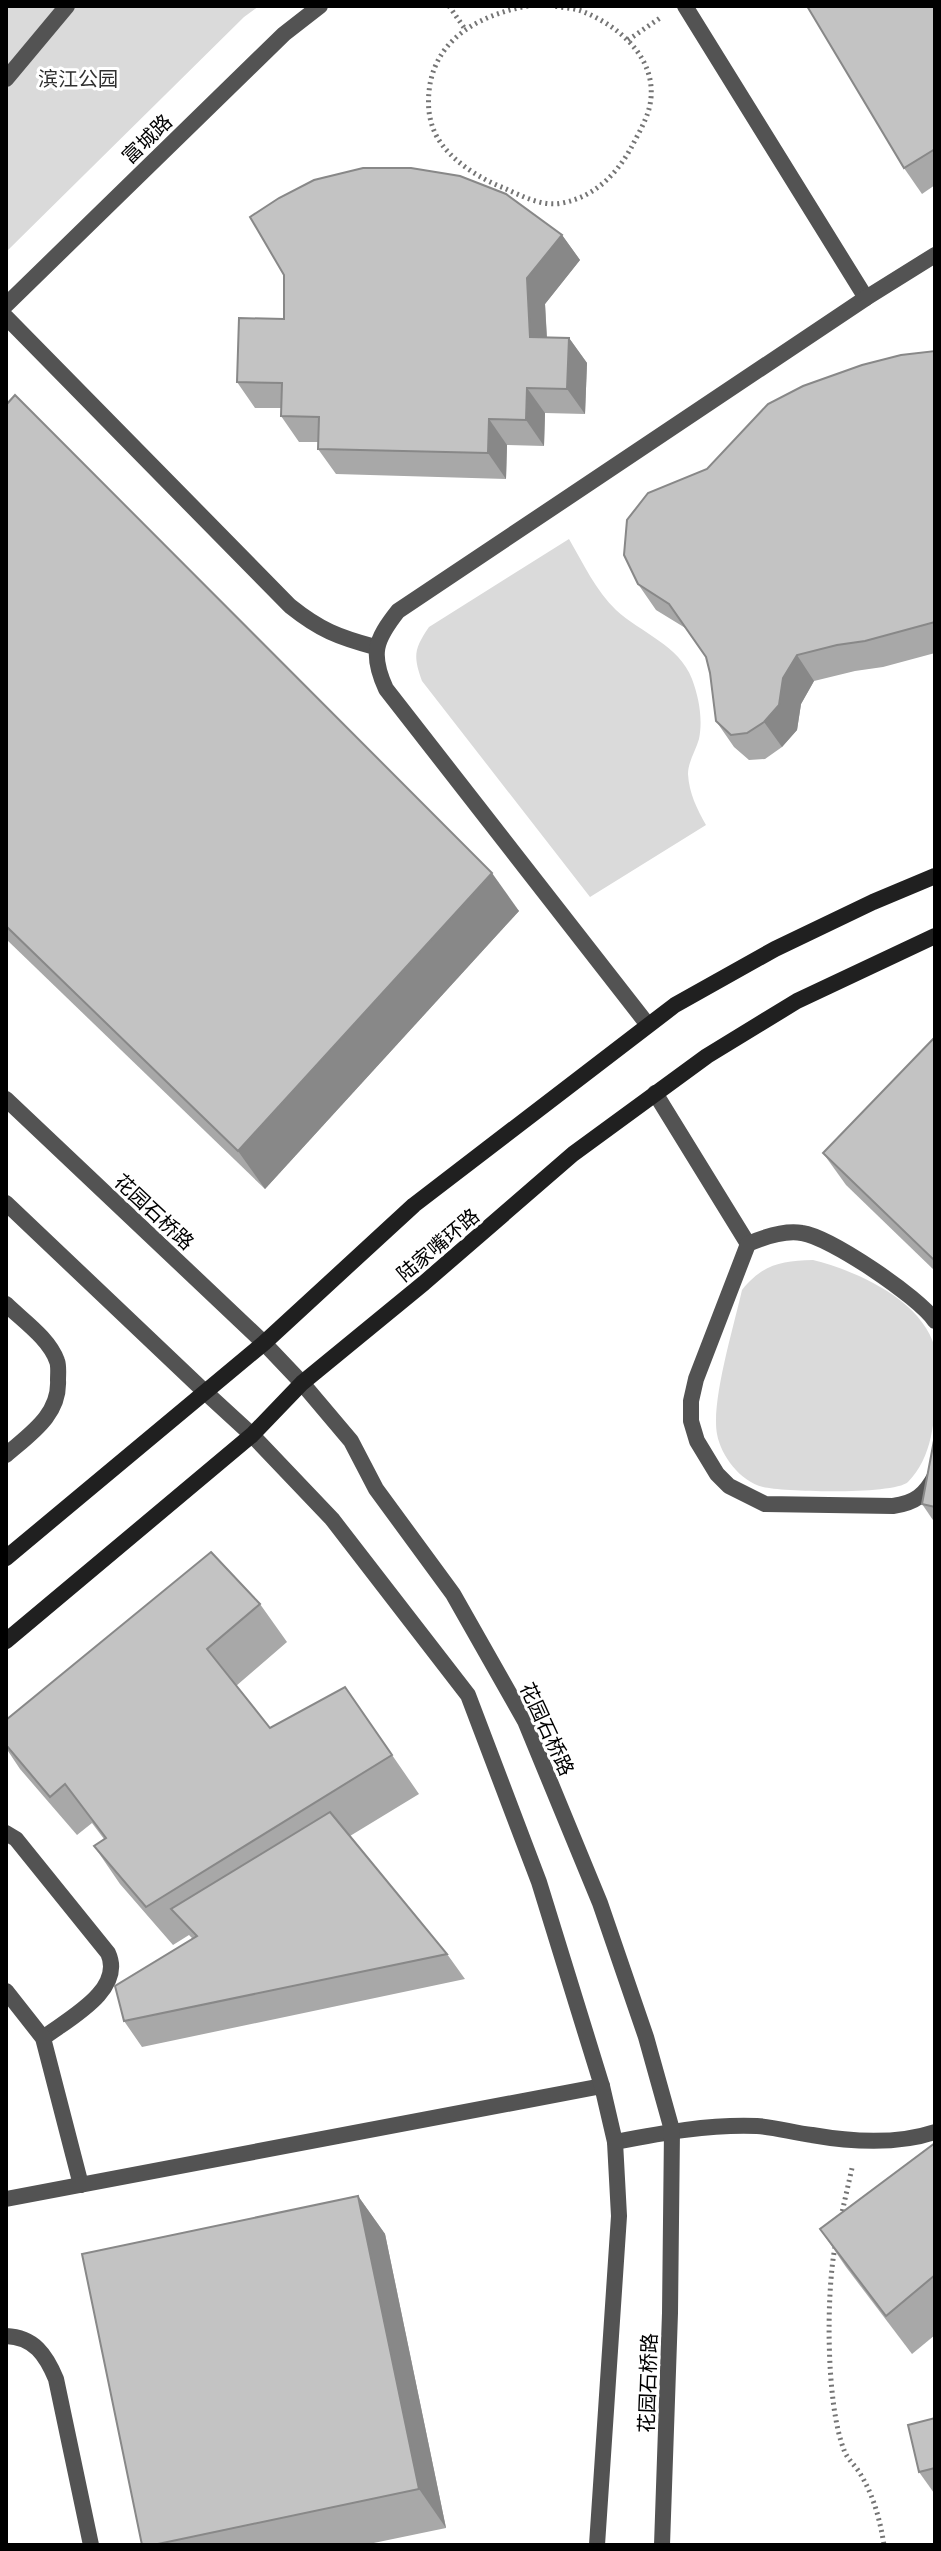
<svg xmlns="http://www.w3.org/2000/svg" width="941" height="2551" font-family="Raleway,'Noto Sans SC',sans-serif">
	<rect width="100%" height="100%" fill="#fff"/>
	<g fill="#dadada">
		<path d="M 6,6 L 259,6 L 244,17 L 6,252 Z"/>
		<path d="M 569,539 C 583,563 596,591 616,610 C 641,633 679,645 692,679 C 699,698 703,719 699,739 C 696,750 688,762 688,774 C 689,793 697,809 706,825 L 590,897 L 422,681 C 413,656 414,649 429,627 Z"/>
		<path d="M 813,1260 C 857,1271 922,1300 935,1348 C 935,1391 941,1449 908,1482 C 894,1495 784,1492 763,1487 C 740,1481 721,1456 717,1434 C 711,1401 734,1326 742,1290 C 763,1264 781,1261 813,1260 Z"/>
	</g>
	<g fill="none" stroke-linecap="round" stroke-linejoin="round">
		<g stroke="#757575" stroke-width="5" stroke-dasharray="2 4" stroke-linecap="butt">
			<path d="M 449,6 L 465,29"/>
			<path d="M 528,6 C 484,14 439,35 430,84 C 427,103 428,120 437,137 C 450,160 480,179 504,188 C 522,196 542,207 562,203 C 594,197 616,175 631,148 C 637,136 645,123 649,109 C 661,63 623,28 584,12 C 575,8 564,8 554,6"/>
			<path d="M 628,40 L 660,18"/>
			<path d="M 841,2217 L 852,2168"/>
			<path d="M 835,2247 C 826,2295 826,2404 844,2450 C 847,2459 856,2466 861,2475 C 874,2497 880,2520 884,2545"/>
		</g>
		<g stroke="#535353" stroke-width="16">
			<path d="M 685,6 L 866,298"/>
			<path d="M 6,79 L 67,6"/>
			<path d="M 6,317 L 290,606 C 320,630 338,637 375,647"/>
			<path d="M 648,1025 L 386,689 C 370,654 375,640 398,611 L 866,298 L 935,255"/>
			<path d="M 655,1093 L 748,1244"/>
			<path d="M 6,1304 C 22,1320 49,1338 57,1361 C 59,1366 58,1374 58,1380 C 60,1415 30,1434 6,1455"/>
			<path d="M 935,1321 C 919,1297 830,1237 802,1233 C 784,1230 764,1237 748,1244 L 696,1379 L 691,1401 L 691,1421 L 697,1441 L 717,1474 L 729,1486 L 765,1504 L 893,1506 C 915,1503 925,1495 935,1476"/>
			<path d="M 6,1833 L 16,1839 L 108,1953 C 125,1990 68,2019 43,2038"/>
			<path d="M 6,1991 L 43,2038 L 81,2185"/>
			<path d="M 615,2142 C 662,2133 709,2124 757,2126 C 775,2127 794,2133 812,2135 C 852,2142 896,2145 935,2132"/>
			<path d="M 6,2199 L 602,2086"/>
			<path d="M 6,2336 C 34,2337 46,2355 56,2379 L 91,2545"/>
		</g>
		<g stroke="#535353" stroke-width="16">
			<path d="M 6,305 L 284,34 L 320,6"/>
			<path d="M 6,1099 L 264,1343"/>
			<path d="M 6,1203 L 204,1391"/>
		</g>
		<g stroke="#535353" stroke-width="16">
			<path d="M 264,1343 L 302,1383 L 351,1441 L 376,1489 L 453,1594 L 525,1721 L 600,1903 L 646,2037 L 672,2130 L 670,2313 L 662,2545"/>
			<path d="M 204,1391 L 252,1435 L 332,1519 L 468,1695 L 539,1882 L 602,2086 L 615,2142 L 619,2216 L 597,2545"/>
		</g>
		<g stroke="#202020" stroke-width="16">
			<path d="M 6,1558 L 264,1343 L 414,1205 L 675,1005 L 775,949 L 873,902 L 935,876"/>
			<path d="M 6,1641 L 252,1435 L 302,1383 L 424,1283 L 573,1154 L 707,1056 L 797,1001 L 935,936"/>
		</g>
	</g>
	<g fill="#a8a8a8">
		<path d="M 935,6 L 935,185 L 922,194 L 904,168 Z"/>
		<path d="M 562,235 L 580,260 L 545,304 L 547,337 L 569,338 L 587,363 L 585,414 L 545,413 L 544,446 L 507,445 L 506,479 L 336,474 L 318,449 L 318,442 L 299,442 L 281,416 L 281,408 L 255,408 L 237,382 L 284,319 L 284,275 Z"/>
		<path d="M 935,351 L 935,653 L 883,667 L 855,671 L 814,681 L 801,704 L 797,730 L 782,747 L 765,759 L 749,760 L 734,747 L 716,721 L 710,673 L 706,657 L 687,629 L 656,610 L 638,584 L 707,469 Z"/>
		<path d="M 6,405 L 519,911 L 265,1189 L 6,939 Z"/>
		<path d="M 935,1037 L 935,1271 L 846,1185 L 823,1153 Z"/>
		<path d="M 935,1435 L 935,1523 L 922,1504 Z"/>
		<path d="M 260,1604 L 287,1642 L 236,1686 L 270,1728 L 345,1687 L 419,1794 L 350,1836 L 447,1954 L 465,1979 L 142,2047 L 124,2021 L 192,1938 L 189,1935 L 173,1945 L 120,1884 L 94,1846 L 104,1839 L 92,1823 L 77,1835 L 20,1769 L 6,1748 L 6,1720 Z"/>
		<path d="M 935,2143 L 935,2335 L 912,2354 L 846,2267 L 820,2229 Z"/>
		<path d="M 358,2196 L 385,2234 L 446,2528 L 364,2545 L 142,2545 Z"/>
		<path d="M 935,2418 L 935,2493 L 934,2493 L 919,2472 Z"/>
	</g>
	<g fill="#888">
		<path d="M 562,235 L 580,260 L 545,304 L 548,362 L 530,337 L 527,278 Z"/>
		<path d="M 569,338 L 587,363 L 585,414 L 567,389 Z"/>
		<path d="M 527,388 L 545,413 L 544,446 L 526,420 Z"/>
		<path d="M 489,419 L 507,445 L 506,479 L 488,453 Z"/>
		<path d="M 797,655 L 814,681 L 801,704 L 797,730 L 782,747 L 764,722 L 783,678 Z"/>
		<path d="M 492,873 L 519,911 L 265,1189 L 238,1151 Z"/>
		<path d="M 358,2196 L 385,2234 L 446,2528 L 419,2489 Z"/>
	</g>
	<g fill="#c3c3c3" stroke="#888" stroke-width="2">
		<path d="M 807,6 L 935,6 L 935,149 L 904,168 Z"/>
		<path d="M 363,168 L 411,168 L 460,176 L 506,194 L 562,235 L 527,278 L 530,337 L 569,338 L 567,389 L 527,388 L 526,420 L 489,419 L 488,453 L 318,449 L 319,417 L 281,416 L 282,383 L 237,382 L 239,318 L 284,319 L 284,275 L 250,217 L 279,198 L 314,180 Z"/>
		<path d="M 935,351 L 935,622 L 865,641 L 837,645 L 797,655 L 783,678 L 779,705 L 764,722 L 747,733 L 731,735 L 716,721 L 710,673 L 706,657 L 669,604 L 638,584 L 624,555 L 627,520 L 648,493 L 707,469 L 768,404 L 803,386 L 862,365 L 901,355 Z"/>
		<path d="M 15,395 L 492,873 L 238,1151 L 6,926 L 6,405 Z"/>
		<path d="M 935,1037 L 935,1261 L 823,1153 Z"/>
		<path d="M 935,1435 L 935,1507 L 922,1504 Z"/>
		<path d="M 211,1552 L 260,1604 L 207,1649 L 270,1728 L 345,1687 L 392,1755 L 146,1907 L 94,1846 L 106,1838 L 65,1784 L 50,1797 L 6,1745 L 6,1720 Z"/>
		<path d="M 330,1812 L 447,1954 L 124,2021 L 115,1986 L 197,1936 L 171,1909 Z"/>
		<path d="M 935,2143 L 935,2275 L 886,2316 L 820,2229 Z"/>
		<path d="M 358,2196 L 419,2489 L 153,2545 L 142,2545 L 82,2254 Z"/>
		<path d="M 935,2418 L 935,2468 L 919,2472 L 908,2425 Z"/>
	</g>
	<g text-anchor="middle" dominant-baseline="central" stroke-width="6" stroke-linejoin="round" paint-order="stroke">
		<g font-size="20" fill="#313131" stroke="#fff">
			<text x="78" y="79">滨江公园</text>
		</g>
		<g font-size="20" fill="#000" stroke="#fff">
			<text transform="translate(147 139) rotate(-44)">富城路</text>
			<text transform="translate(154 1212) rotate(43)">花园石桥路</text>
			<text transform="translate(438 1245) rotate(-40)">陆家嘴环路</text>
			<text transform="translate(547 1729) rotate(65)">花园石桥路</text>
			<text transform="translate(648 2383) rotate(-88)">花园石桥路</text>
		</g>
	</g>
	<rect width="941" height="2551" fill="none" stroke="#000000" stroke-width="16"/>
</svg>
